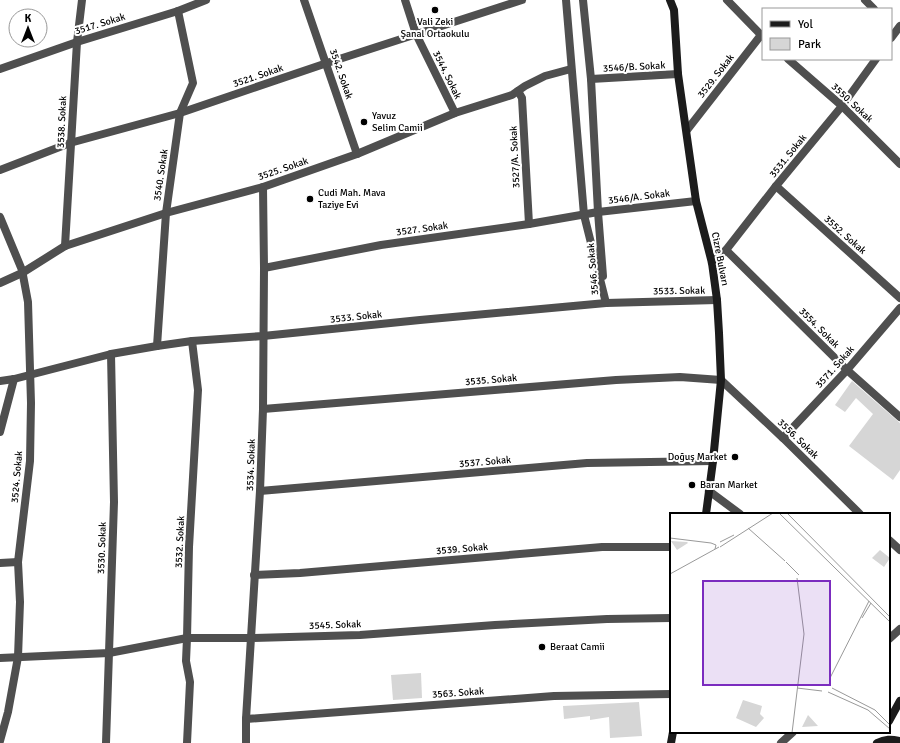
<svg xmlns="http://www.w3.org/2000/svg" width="900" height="743" font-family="Signika,sans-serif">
	<rect width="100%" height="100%" fill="#fff"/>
	<g fill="#d6d6d6">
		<path d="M 852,381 L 900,423 L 900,470 L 893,480 L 849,446 L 873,414 L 856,398 L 845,412 L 835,405 Z"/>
		<path d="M 421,673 L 422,698 L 393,700 L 391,675 Z"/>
		<path d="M 639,702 L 642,736 L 610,738 L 609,717 L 590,720 L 590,716 L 564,719 L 563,706 Z"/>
	</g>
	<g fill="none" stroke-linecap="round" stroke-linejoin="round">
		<g stroke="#4f4f4f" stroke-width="8">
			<path d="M 304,0 L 357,154"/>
			<path d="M 405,0 L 416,34 L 455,113"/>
			<path d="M 566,0 L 584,215 L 606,303"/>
			<path d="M 583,0 L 591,79 L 598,212 L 603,276"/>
			<path d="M 727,0 L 763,37"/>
			<path d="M 865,0 L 874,9"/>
			<path d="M 891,38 L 900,26"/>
			<path d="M 788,59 L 842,106 L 900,164"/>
			<path d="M 0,69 L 77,42 L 178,11 L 206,0"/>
			<path d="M 591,79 L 678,74"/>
			<path d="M 518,91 L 522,98 L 529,224"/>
			<path d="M 687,130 L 761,35"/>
			<path d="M 0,170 L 70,143 L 180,113 L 327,63 L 522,0"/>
			<path d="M 776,186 L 900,298"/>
			<path d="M 0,217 L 22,270 L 28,302 L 31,403 L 30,461 L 18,562 L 20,602 L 18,657 L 8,712 L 0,741"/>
			<path d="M 65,246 L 77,42 L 82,0"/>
			<path d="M 726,250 L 847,370 L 900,417"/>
			<path d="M 712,263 L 726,250 L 776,186 L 842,106 L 876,59"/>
			<path d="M 264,268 L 381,245 L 529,224 L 598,212 L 696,201"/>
			<path d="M 0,283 L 22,273 L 65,246 L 166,213 L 263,187 L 357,154 L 455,113 L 512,95 L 525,86 L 545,76 L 571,69"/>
			<path d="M 157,346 L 166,213 L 180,113 L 193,83 L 178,11"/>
			<path d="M 0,381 L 14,379 L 111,354 L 157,346 L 192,341 L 263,336 L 420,320 L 606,303 L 717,300"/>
			<path d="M 263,409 L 616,380 L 680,377 L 721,380 L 783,438 L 860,514"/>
			<path d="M 0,432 L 14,379"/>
			<path d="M 783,438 L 847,370 L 900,308"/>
			<path d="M 260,491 L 587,463 L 713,461"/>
			<path d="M 709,491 L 740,514"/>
			<path d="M 889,540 L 900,550"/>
			<path d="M 0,563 L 18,562"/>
			<path d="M 254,575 L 300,573 L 602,547 L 671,547"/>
			<path d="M 889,639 L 900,629"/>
			<path d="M 0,658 L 109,653 L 187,638 L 251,638 L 360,635 L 495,625 L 607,619 L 671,618"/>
			<path d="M 246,719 L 554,696 L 671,694"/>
			<path d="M 106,743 L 114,502 L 111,354"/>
			<path d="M 187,743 L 190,682 L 186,661 L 187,638 L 189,547 L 198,390 L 192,341"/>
			<path d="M 246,743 L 246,719 L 260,491 L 263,409 L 264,268 L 263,187"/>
			<path d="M 781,743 L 793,732"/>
		</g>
		<g stroke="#1c1c1c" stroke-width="8">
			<path d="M 670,0 L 674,10 L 678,74 L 696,201 L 712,263 L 717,300 L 719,333 L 721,380 L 713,461 L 706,514"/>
			<path d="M 889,721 L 900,701"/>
			<path d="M 671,743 L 673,732"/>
			<path d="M 877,743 C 885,739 891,739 900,741"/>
		</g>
	</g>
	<g fill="#000" stroke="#fff" stroke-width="1.5">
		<circle cx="435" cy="10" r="4"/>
		<circle cx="364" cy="122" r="4"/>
		<circle cx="310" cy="199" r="4"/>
		<circle cx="735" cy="457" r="4"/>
		<circle cx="692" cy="485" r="4"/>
		<circle cx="542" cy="647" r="4"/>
	</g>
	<g text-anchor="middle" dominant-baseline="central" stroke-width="4" stroke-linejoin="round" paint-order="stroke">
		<g font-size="10" fill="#000" stroke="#fff" text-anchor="start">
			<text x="435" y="22" text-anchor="middle">Vali Zeki<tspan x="435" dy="12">Şanal Ortaokulu</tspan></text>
			<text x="372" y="116">Yavuz<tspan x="372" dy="12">Selim Camii</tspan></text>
			<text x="318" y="193">Cudi Mah. Mava<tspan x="318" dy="12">Taziye Evi</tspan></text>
			<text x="727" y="457" text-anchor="end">Doğuş Market</text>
			<text x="700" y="485">Baran Market</text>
			<text x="550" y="647">Beraat Camii</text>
		</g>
		<g font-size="10" fill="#000" stroke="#fff">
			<text transform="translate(100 24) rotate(-17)">3517. Sokak</text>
			<text transform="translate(634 67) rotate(-3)">3546/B. Sokak</text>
			<text transform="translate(341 74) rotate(71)">3542. Sokak</text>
			<text transform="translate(447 75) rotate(64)">3544. Sokak</text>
			<text transform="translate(258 76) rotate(-19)">3521. Sokak</text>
			<text transform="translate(716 76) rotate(-52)">3529. Sokak</text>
			<text transform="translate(852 103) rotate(43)">3550. Sokak</text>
			<text transform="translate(62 122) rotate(-87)">3538. Sokak</text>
			<text transform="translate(788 156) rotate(-51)">3531. Sokak</text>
			<text transform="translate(515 157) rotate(-93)">3527/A. Sokak</text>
			<text transform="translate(283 169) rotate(-19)">3525. Sokak</text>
			<text transform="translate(161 175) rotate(-82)">3540. Sokak</text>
			<text transform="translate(639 197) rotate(-7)">3546/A. Sokak</text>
			<text transform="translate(422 229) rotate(-8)">3527. Sokak</text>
			<text transform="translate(845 235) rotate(42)">3552. Sokak</text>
			<text transform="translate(720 259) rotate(79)">Cizre Bulvarı</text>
			<text transform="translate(593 269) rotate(-95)">3546. Sokak</text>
			<text transform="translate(679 291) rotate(-1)">3533. Sokak</text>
			<text transform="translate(356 317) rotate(-6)">3533. Sokak</text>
			<text transform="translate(819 328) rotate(45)">3554. Sokak</text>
			<text transform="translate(835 367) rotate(-48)">3571. Sokak</text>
			<text transform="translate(491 380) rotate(-5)">3535. Sokak</text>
			<text transform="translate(798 439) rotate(44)">3556. Sokak</text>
			<text transform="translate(485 462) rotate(-5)">3537. Sokak</text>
			<text transform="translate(251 465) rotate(-88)">3534. Sokak</text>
			<text transform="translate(17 477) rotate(-85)">3524. Sokak</text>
			<text transform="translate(180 542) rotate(-87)">3532. Sokak</text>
			<text transform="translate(102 548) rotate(-88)">3530. Sokak</text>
			<text transform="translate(462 549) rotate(-5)">3539. Sokak</text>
			<text transform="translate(335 625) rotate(-2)">3545. Sokak</text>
			<text transform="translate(458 693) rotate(-4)">3563. Sokak</text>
		</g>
	</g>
	<g transform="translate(670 513)">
		<rect width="220" height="220" fill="#fff"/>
		<path d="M 1,28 L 17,29 L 18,30 L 7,37 ZM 210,37 L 220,45 L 214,54 L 202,45 ZM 73,187 L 92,193 L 90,201 L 94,205 L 86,214 L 66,205 ZM 138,202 L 148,213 L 132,214 Z" fill="#d6d6d6"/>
		<path fill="none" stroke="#999" stroke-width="1" d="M 109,0 L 220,109M 117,0 L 220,104M 78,15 L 115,48M 0,25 L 41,30 L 46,32 L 45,36M 50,29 L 64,22M 50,34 L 103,0M 116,49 L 129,62M 0,61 L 49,34M 192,105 L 201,90M 160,165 L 199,88M 127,175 L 152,178M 162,175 L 205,197 L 220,212M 158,179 L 198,197 L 220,216M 122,220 L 134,121 L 127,65"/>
		<path fill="#7b2cbf" fill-opacity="0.15" stroke="#7b2cbf" stroke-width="2" d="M 33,68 L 160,68 L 160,172 L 33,172 Z"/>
		<rect width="220" height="220" fill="none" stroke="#000" stroke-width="2"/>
	</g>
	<rect x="762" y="8" width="130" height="52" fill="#ffffff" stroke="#999999"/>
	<rect x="770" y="21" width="20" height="6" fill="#1c1c1c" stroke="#999999"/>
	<text x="798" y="28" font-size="12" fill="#000000">Yol</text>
	<rect x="770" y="38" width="20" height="12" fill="#d6d6d6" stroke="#999999"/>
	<text x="798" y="48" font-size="12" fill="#000000">Park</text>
	<g transform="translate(28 28)"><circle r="19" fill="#ffffff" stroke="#999999"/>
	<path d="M0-3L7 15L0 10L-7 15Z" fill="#000000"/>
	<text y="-6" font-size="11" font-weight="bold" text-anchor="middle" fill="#000000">K</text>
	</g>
</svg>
